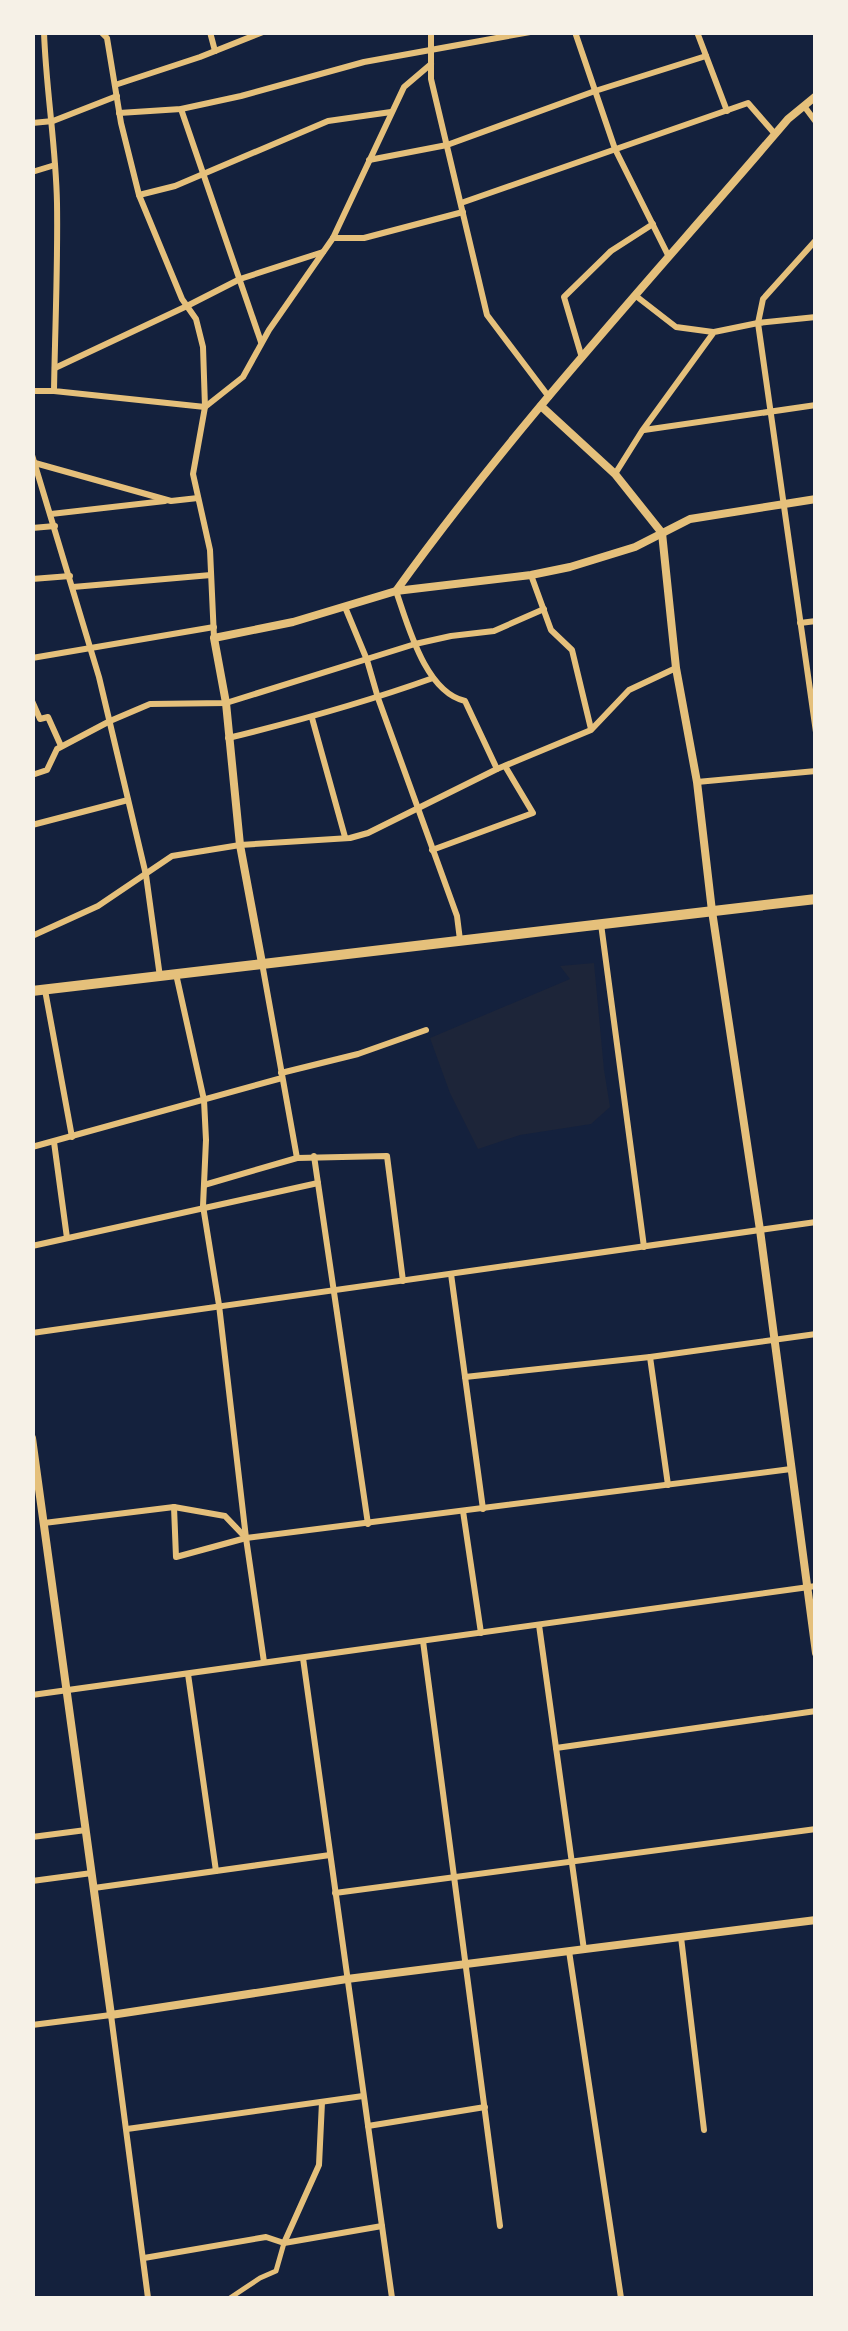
<svg xmlns="http://www.w3.org/2000/svg" width="848" height="2331" font-family="Poppins,sans-serif">
	<rect width="100%" height="100%" fill="#14213d"/>
	<path fill="#1d2539" d="M 594,963 L 604,1070 L 610,1107 L 591,1124 L 520,1135 L 478,1149 L 450,1093 L 430,1038 L 570,979 L 560,966 Z"/>
	<g fill="none" stroke-linecap="round" stroke-linejoin="round">
		<path stroke="#e5c07b" stroke-width="5" d="M 230,2298 L 260,2278 L 276,2271 L 284,2243"/>
		<g stroke="#e5c07b" stroke-width="6">
			<path d="M 44,32 C 46,90 56,146 57,203 C 58,266 55,328 54,391 L 205,407 L 203,347 L 196,319 L 182,299 L 139,195 L 121,123 L 107,38 L 101,32"/>
			<path d="M 210,32 L 215,51"/>
			<path d="M 431,32 L 431,79 L 487,315 L 549,397"/>
			<path d="M 575,32 L 615,149 L 669,257"/>
			<path d="M 697,32 L 727,111"/>
			<path d="M 115,85 L 200,57 L 263,32"/>
			<path d="M 804,106 L 816,122"/>
			<path d="M 181,109 L 261,342"/>
			<path d="M 119,113 L 181,109 L 241,96 L 364,62 L 530,32"/>
			<path d="M 32,123 L 53,121 L 117,96"/>
			<path d="M 369,160 L 447,145 L 595,91 L 706,56"/>
			<path d="M 32,172 L 55,165"/>
			<path d="M 139,195 L 175,186 L 328,121 L 391,112"/>
			<path d="M 461,203 L 748,103 L 775,134"/>
			<path d="M 333,238 L 364,238 L 463,212"/>
			<path d="M 816,240 L 763,299 L 758,323 L 816,732"/>
			<path d="M 636,296 L 676,327 L 713,332"/>
			<path d="M 582,358 L 564,297 L 611,251 L 653,224"/>
			<path d="M 55,368 L 187,306 L 240,279 L 323,252"/>
			<path d="M 32,391 L 54,391"/>
			<path d="M 644,430 L 816,405"/>
			<path d="M 32,455 L 99,677 L 146,875 L 160,977"/>
			<path d="M 35,463 L 171,501 L 198,498"/>
			<path d="M 615,474 L 642,431 L 714,332 L 758,323 L 816,317"/>
			<path d="M 51,514 L 165,501"/>
			<path d="M 32,528 L 55,526"/>
			<path d="M 531,575 L 551,630 L 572,650 L 591,729"/>
			<path d="M 32,579 L 70,576"/>
			<path d="M 73,587 L 211,575"/>
			<path d="M 396,591 C 408,625 425,692 465,701 L 497,769"/>
			<path d="M 345,607 L 367,660 L 378,698 L 457,916 L 460,940"/>
			<path d="M 800,623 L 816,621"/>
			<path d="M 214,638 L 210,550 L 193,474 L 205,407 L 243,377 L 269,330 L 333,238 L 404,87 L 431,64"/>
			<path d="M 32,658 L 214,627"/>
			<path d="M 32,701 L 40,719 L 48,717 L 61,746"/>
			<path d="M 312,718 L 345,837"/>
			<path d="M 228,738 C 298,721 366,702 433,678"/>
			<path d="M 32,775 L 47,770 L 57,749 L 110,721 L 150,704 L 226,703 L 415,644 L 451,636 L 494,631 L 544,609"/>
			<path d="M 697,782 L 816,771"/>
			<path d="M 32,825 L 128,800"/>
			<path d="M 432,850 L 533,813 L 505,766"/>
			<path d="M 601,924 L 644,1247"/>
			<path d="M 32,936 L 98,906 L 172,856 L 240,845 L 350,838 L 368,833 L 497,769 L 591,730 L 629,690 L 676,668"/>
			<path d="M 262,963 L 297,1158"/>
			<path d="M 176,974 L 204,1100 L 206,1140 L 203,1206 L 219,1305 L 246,1538 L 264,1662"/>
			<path d="M 45,990 L 72,1137"/>
			<path d="M 281,1073 L 358,1054 L 426,1030"/>
			<path d="M 54,1142 L 67,1238"/>
			<path d="M 32,1147 L 282,1078"/>
			<path d="M 314,1156 L 368,1524"/>
			<path d="M 204,1185 L 297,1158 L 387,1156 L 403,1281"/>
			<path d="M 32,1246 L 318,1183"/>
			<path d="M 451,1274 L 483,1509"/>
			<path d="M 32,1333 L 816,1222"/>
			<path d="M 650,1357 L 668,1485"/>
			<path d="M 465,1377 L 650,1357 L 816,1334"/>
			<path d="M 174,1507 L 176,1557 L 246,1538"/>
			<path d="M 463,1511 L 481,1633"/>
			<path d="M 44,1523 L 174,1507 L 225,1516 L 246,1538 L 791,1469"/>
			<path d="M 539,1625 L 584,1950"/>
			<path d="M 423,1641 L 500,2226"/>
			<path d="M 303,1658 L 392,2298"/>
			<path d="M 188,1674 L 216,1871"/>
			<path d="M 32,1695 L 816,1586"/>
			<path d="M 556,1748 L 816,1711"/>
			<path d="M 32,1837 L 86,1830"/>
			<path d="M 32,1881 L 92,1873"/>
			<path d="M 94,1888 L 330,1855"/>
			<path d="M 335,1893 L 816,1829"/>
			<path d="M 681,1937 L 704,2130"/>
			<path d="M 569,1951 L 621,2298"/>
			<path d="M 32,2025 L 111,2015 L 148,2298"/>
			<path d="M 322,2102 L 319,2165 L 284,2243 L 382,2226"/>
			<path d="M 368,2126 L 485,2107"/>
			<path d="M 127,2129 L 363,2096"/>
			<path d="M 144,2258 L 266,2237 L 284,2243"/>
		</g>
		<g stroke="#e5c07b" stroke-width="8">
			<path d="M 541,406 L 615,474 L 662,533 L 676,668 L 697,782 L 712,911 L 760,1230 L 816,1653"/>
			<path d="M 396,591 C 515,425 656,274 788,119 L 816,96"/>
			<path d="M 262,963 L 240,845 L 226,703 L 214,638 L 293,622 L 396,591 L 531,575 L 570,567 L 635,547 L 690,519 L 816,499"/>
			<path d="M 32,1438 L 111,2015 L 347,1979 L 816,1920"/>
		</g>
		<path stroke="#e5c07b" stroke-width="10" d="M 32,991 L 816,899"/>
	</g>
	<rect width="848" height="2331" fill="none" stroke="#f6f1e7" stroke-width="70"/>
</svg>
